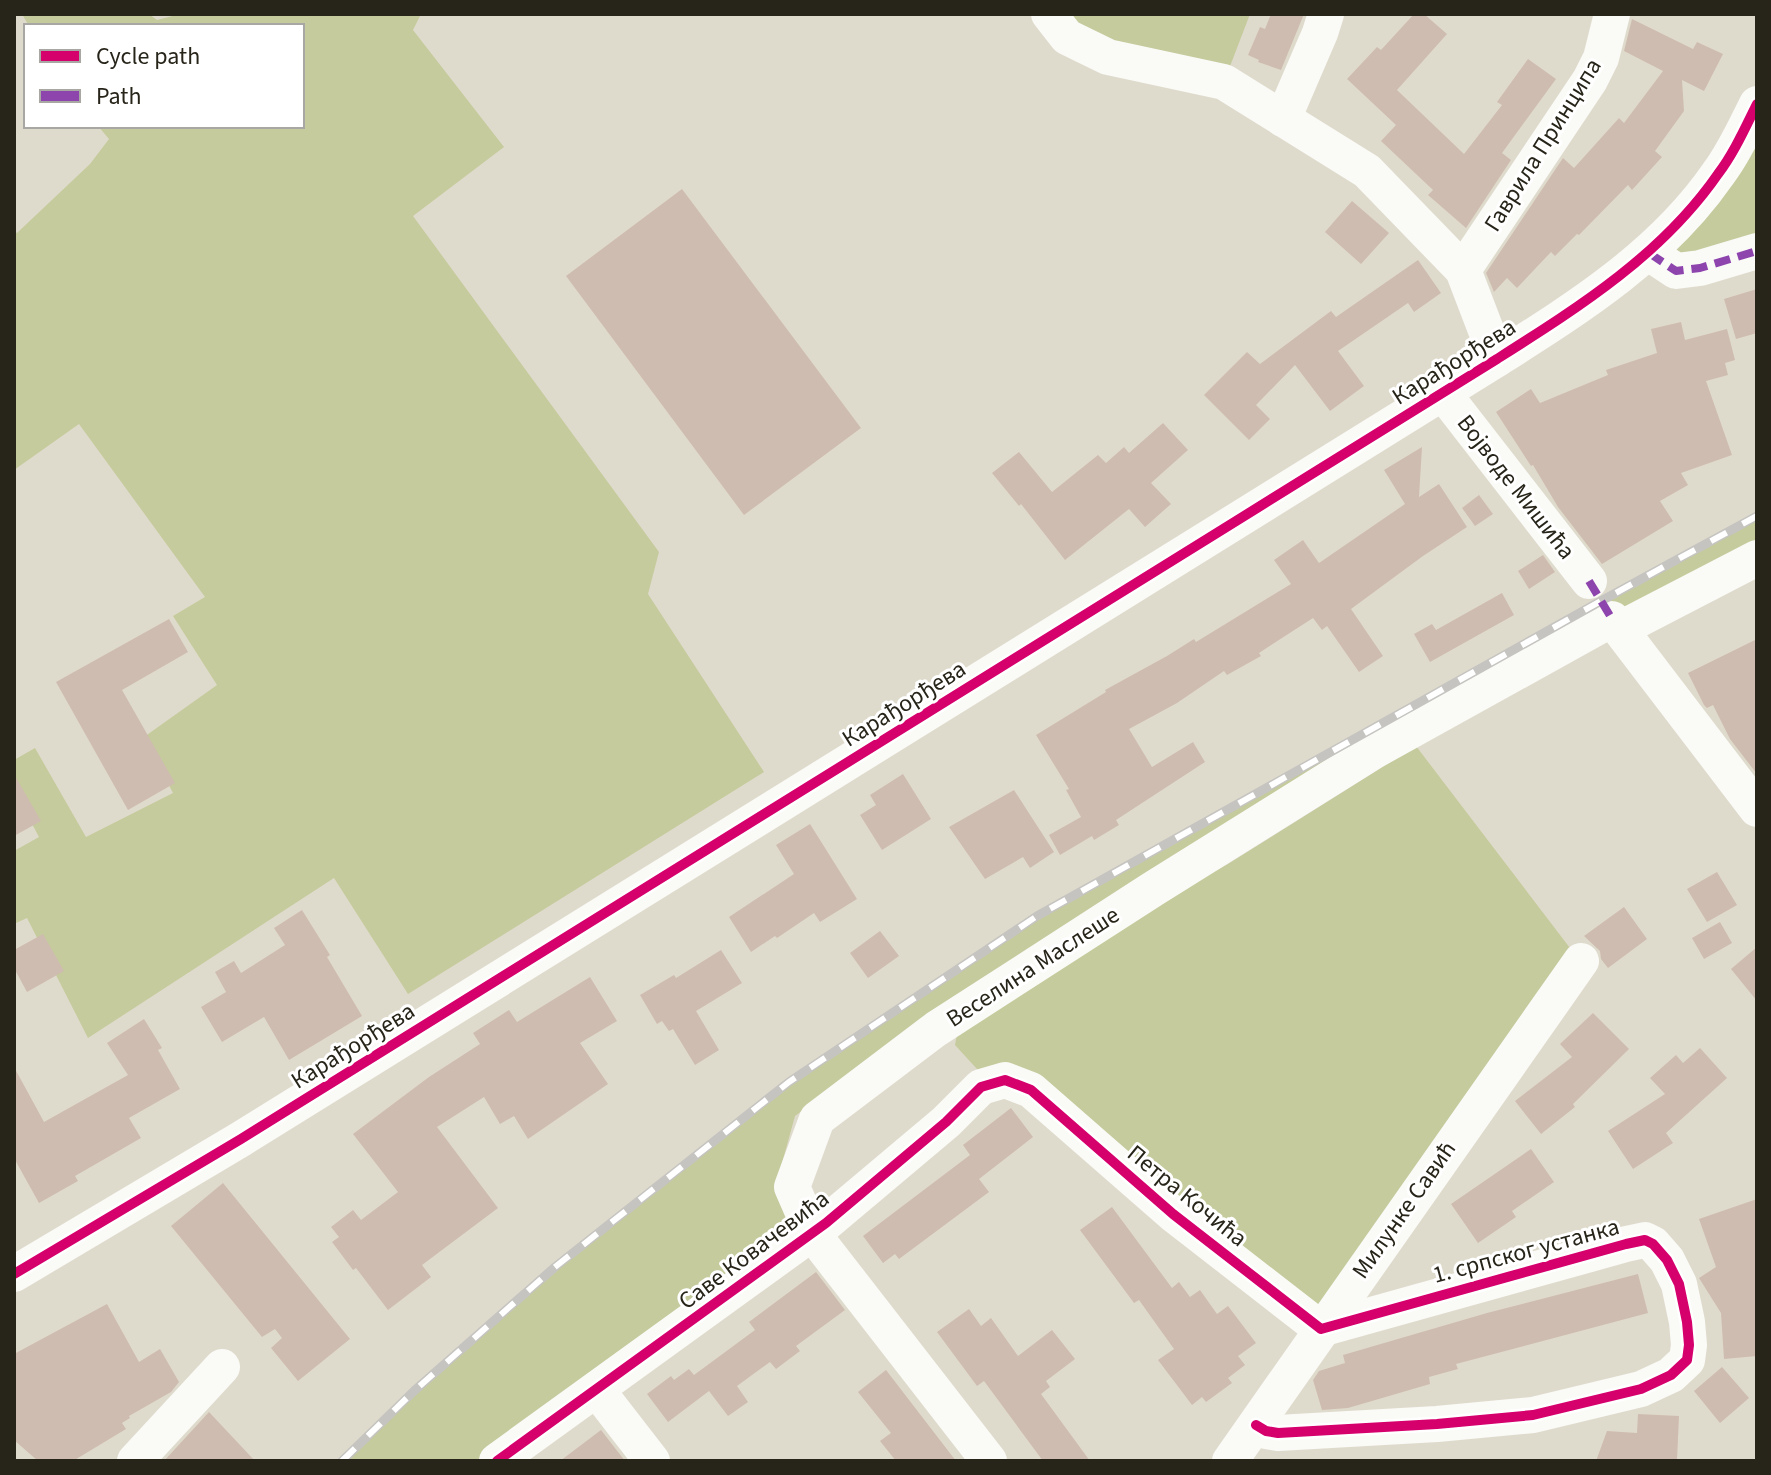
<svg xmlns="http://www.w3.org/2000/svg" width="1771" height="1475" font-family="'Source Sans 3',sans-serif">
	<rect width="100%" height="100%" fill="#dfdbcc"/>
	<g fill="#c5cb9c">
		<path d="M 22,14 L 149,14 L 157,20 L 180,14 L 421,14 L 413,30 L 504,147 L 413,216 L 659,552 L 648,594 L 764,772 L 408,994 L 334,878 L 88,1038 L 27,918 L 14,924 L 14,851 L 39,837 L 14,790 L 14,760 L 35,748 L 86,837 L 173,793 L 144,737 L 217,685 L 173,616 L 205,597 L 79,424 L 14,470 L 14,231 L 17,233 L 90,164 L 109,139 L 98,126 L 302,126 L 302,26 L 29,26 Z"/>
		<path d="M 1049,14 L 1250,14 L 1224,82 L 1108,57 Z"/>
		<path d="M 1757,133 L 1757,247 L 1696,262 L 1668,244 Z"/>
		<path d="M 1757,520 L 1757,558 L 916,1026 L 795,1116 L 776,1185 L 812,1233 L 497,1461 L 342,1461 L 414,1391 L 555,1267 L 789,1082 L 1037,916 Z"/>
		<path d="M 1416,746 L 1573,952 L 1321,1329 L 1031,1090 L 977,1069 L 955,1045 L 958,1029 L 1060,958 L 1228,864 Z"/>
	</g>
	<g fill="#cfbcb0">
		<path d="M 1271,14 L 1304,14 L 1281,70 L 1258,62 L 1259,60 L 1248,55 L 1260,27 L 1265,29 Z"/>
		<path d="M 1414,14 L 1424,14 L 1447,34 L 1397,90 L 1464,154 L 1502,105 L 1497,102 L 1528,59 L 1556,79 L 1502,153 L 1511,160 L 1466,228 L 1428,195 L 1433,190 L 1381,141 L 1396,125 L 1347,79 L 1377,47 L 1381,50 Z"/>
		<path d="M 1632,19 L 1693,49 L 1697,42 L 1723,54 L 1704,91 L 1682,80 L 1684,111 L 1655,151 L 1662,157 L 1632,190 L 1628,185 L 1579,235 L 1577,234 L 1555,256 L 1551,252 L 1517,288 L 1507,278 L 1494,292 L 1486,273 L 1563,158 L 1574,168 L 1619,118 L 1624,123 L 1663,71 L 1624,51 Z"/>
		<path d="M 682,189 L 861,428 L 744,515 L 566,276 Z"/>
		<path d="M 1352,201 L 1389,233 L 1361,264 L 1325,232 Z"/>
		<path d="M 1418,260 L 1441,293 L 1414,312 L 1408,303 L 1338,351 L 1364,386 L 1330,411 L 1295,365 L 1256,405 L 1270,419 L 1249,440 L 1204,395 L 1247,352 L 1260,364 L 1331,311 L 1336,317 Z"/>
		<path d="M 1757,289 L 1757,333 L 1736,339 L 1724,299 Z"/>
		<path d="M 1681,322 L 1685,340 L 1727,329 L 1735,360 L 1725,363 L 1728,375 L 1706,381 L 1732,455 L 1681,473 L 1688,485 L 1660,501 L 1673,521 L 1602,564 L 1558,507 L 1533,465 L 1531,466 L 1496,412 L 1531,389 L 1540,403 L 1608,375 L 1606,370 L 1657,353 L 1651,329 Z"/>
		<path d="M 1163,423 L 1188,450 L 1151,483 L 1171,504 L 1145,527 L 1129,509 L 1065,560 L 1021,504 L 1019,506 L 992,473 L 1019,452 L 1052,492 L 1098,455 L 1106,463 L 1124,447 L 1129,453 Z"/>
		<path d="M 1422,447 L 1419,497 L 1439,484 L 1467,527 L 1423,556 L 1351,609 L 1383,656 L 1359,672 L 1327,626 L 1322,630 L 1313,618 L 1259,653 L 1261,656 L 1227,675 L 1224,671 L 1177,703 L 1129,729 L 1152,767 L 1193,742 L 1205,762 L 1116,820 L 1119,825 L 1094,840 L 1092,836 L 1060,855 L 1049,835 L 1081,817 L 1066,790 L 1069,789 L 1036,735 L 1106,692 L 1105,690 L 1167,656 L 1194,639 L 1196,642 L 1291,584 L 1274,560 L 1303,540 L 1319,563 L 1405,504 L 1384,470 Z"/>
		<path d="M 1479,495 L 1493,514 L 1475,526 L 1462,508 Z"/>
		<path d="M 1543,555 L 1555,572 L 1529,589 L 1518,571 Z"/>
		<path d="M 1502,593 L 1514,615 L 1430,662 L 1414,634 L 1432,624 L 1436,630 Z"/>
		<path d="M 169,619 L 188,652 L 122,690 L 175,783 L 128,810 L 56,682 Z"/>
		<path d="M 1757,639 L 1757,774 L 1730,739 L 1713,705 L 1707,708 L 1704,705 L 1688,673 Z"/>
		<path d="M 14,774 L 41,821 L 14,836 Z"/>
		<path d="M 903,774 L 931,819 L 882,850 L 860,815 L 876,805 L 870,795 Z"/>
		<path d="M 1014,790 L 1054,852 L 1030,868 L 1023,857 L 985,879 L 949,827 Z"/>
		<path d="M 810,824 L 857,899 L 820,922 L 814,913 L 777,938 L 775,936 L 751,952 L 729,917 L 794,874 L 776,845 Z"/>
		<path d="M 1717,872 L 1737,905 L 1707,922 L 1687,889 Z"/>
		<path d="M 1624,907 L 1647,939 L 1608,968 L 1601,959 L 1600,951 L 1584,936 Z"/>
		<path d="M 302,910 L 330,955 L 327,957 L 362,1016 L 289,1060 L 264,1017 L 222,1042 L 201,1007 L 226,992 L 215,972 L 234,961 L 241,973 L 285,945 L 274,928 Z"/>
		<path d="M 1720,922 L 1732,943 L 1704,959 L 1692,938 Z"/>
		<path d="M 880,931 L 899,956 L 868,978 L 850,953 Z"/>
		<path d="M 43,934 L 64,971 L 27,992 L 14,968 L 14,950 Z"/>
		<path d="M 1757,947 L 1757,1001 L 1731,969 Z"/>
		<path d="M 721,950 L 742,983 L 696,1011 L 719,1050 L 695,1065 L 673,1029 L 669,1031 L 662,1021 L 657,1024 L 640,995 L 674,975 L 676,978 Z"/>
		<path d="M 590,977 L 617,1021 L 580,1043 L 608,1084 L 528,1139 L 514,1116 L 500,1124 L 484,1097 L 437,1127 L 498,1208 L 422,1265 L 431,1277 L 388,1310 L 356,1268 L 353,1270 L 332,1242 L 339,1237 L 331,1227 L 353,1210 L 361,1220 L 398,1192 L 353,1134 L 429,1077 L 480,1044 L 473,1033 L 509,1010 L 517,1022 Z"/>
		<path d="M 1593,1013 L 1629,1049 L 1573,1104 L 1575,1107 L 1541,1134 L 1515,1101 L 1572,1057 L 1560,1044 Z"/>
		<path d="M 144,1019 L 162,1048 L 158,1050 L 180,1089 L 129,1118 L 141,1138 L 75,1176 L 78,1181 L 39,1203 L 14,1158 L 14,1067 L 44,1122 L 128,1075 L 107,1043 Z"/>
		<path d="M 1700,1048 L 1727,1078 L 1666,1133 L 1673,1143 L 1633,1169 L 1608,1131 L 1665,1094 L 1650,1078 L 1676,1055 L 1683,1063 Z"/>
		<path d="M 1011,1108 L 1033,1137 L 979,1179 L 989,1192 L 899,1259 L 895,1254 L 883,1263 L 863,1236 L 970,1155 L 963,1145 Z"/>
		<path d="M 1531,1149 L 1554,1182 L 1512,1211 L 1516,1217 L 1478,1243 L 1451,1204 Z"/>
		<path d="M 223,1183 L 350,1339 L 298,1381 L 271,1348 L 282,1338 L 275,1329 L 262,1337 L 171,1226 Z"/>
		<path d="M 1757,1199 L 1757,1356 L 1724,1359 L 1721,1313 L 1699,1278 L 1716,1267 L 1699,1219 Z"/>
		<path d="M 1112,1207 L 1172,1288 L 1179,1282 L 1190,1297 L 1200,1290 L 1217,1314 L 1228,1306 L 1256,1343 L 1238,1356 L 1245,1365 L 1228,1378 L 1232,1383 L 1206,1402 L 1202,1397 L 1192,1405 L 1158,1360 L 1174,1349 L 1139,1300 L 1134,1303 L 1080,1230 Z"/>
		<path d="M 816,1272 L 845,1310 L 796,1346 L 800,1351 L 776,1369 L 770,1362 L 737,1386 L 748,1402 L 728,1416 L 709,1391 L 668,1422 L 647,1394 L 671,1376 L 674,1380 L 689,1369 L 694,1375 L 755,1330 L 749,1322 Z"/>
		<path d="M 1638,1274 L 1648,1313 L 1456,1364 L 1458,1369 L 1429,1377 L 1430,1384 L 1348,1408 L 1322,1410 L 1313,1380 L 1319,1371 L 1345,1363 L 1343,1355 L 1487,1313 Z"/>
		<path d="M 107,1304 L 139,1362 L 160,1349 L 179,1382 L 171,1392 L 129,1416 L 130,1418 L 122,1423 L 126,1429 L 73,1461 L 38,1461 L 14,1440 L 14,1354 Z"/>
		<path d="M 969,1309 L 981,1326 L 991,1318 L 1018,1356 L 1052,1330 L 1075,1359 L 1046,1381 L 1050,1387 L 1041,1394 L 1090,1461 L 1043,1461 L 984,1381 L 977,1386 L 937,1332 Z"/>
		<path d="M 1722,1367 L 1749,1398 L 1720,1423 L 1694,1391 Z"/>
		<path d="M 886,1370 L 956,1461 L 896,1461 L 880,1441 L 891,1433 L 858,1392 Z"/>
		<path d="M 209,1412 L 255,1461 L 164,1461 Z"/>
		<path d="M 1638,1414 L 1679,1416 L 1677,1460 L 1596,1461 L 1607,1431 L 1637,1433 Z"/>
		<path d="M 601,1430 L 625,1461 L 560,1461 Z"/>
	</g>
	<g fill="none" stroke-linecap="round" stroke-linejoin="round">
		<g stroke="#fafaf7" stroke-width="36">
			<path d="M 1049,14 L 1067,37 L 1108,57 L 1224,82 L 1367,171 L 1463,270 L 1497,359"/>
			<path d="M 1283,119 L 1320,33 L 1326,14"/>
			<path d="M 1649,253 L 1676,271 L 1700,268 L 1757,251"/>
			<path d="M 1463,270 L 1590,80 L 1601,58 L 1612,14"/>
			<path d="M 1443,393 L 1589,581"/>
			<path d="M 1620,629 L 1757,558"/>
			<path d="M 14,1274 L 241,1139 L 1497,359 C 1579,307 1662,255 1718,174 C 1734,153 1745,128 1757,104"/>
			<path d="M 597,1390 L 652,1461"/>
			<path d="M 135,1461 L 222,1367"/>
			<path d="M 497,1461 L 826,1223 L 946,1122 L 981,1087 L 1005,1080 L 1031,1090 L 1173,1214 L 1321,1329 L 1626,1244 L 1645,1240 L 1653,1244 L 1667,1260 L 1679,1284 L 1687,1322 L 1689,1345 L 1687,1360 L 1671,1375 L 1641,1389 L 1533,1415 L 1437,1424 L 1278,1433 L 1266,1431 L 1256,1425"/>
			<path d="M 989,1461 L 812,1233 L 792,1187 L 817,1119 L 936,1029 L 1153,889 L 1374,751 L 1612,619 L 1757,809"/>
			<path d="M 1230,1461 L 1581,961"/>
		</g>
		<g stroke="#c5c4c0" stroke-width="9">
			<path id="rail" d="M 342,1461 L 414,1391 L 555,1267 L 789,1082 L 1037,916 L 1601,601 L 1757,516"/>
		</g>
		<use href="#rail" stroke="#fff" stroke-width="6" stroke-dasharray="18" stroke-linecap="butt"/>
		<g stroke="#8e44ad" stroke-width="8" stroke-dasharray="16 8" stroke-linecap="butt">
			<path d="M 1649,253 L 1676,271 L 1700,268 L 1757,251"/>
			<path d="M 1589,581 L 1612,619"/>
		</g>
		<g stroke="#fff" stroke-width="15">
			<g id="cycleway">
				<path d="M 14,1274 L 241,1139 L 1497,359 C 1579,307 1662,255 1718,174 C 1734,153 1745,128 1757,104"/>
				<path d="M 497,1461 L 826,1223 L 946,1122 L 981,1087 L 1005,1080 L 1031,1090 L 1173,1214 L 1321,1329 L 1626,1244 L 1645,1240 L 1653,1244 L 1667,1260 L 1679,1284 L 1687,1322 L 1689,1345 L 1687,1360 L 1671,1375 L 1641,1389 L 1533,1415 L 1437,1424 L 1278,1433 L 1266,1431 L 1256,1425"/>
			</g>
		</g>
		<use href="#cycleway" stroke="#d6006c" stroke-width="10"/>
	</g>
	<g text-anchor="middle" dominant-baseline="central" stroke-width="6" stroke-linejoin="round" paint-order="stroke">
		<g font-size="24" fill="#272419" stroke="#fff">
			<text transform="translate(1543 145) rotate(-58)">Гаврила Принципа</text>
			<text transform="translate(1454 362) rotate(-32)">Карађорђева</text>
			<text transform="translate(1516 487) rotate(52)">Војводе Мишића</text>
			<text transform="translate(904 704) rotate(-32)">Карађорђева</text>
			<text transform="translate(1033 967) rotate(-33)">Веселина Маслеше</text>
			<text transform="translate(353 1046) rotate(-32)">Карађорђева</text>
			<text transform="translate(1187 1196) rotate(39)">Петра Кочића</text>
			<text transform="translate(1404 1210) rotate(-55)">Милунке Савић</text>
			<text transform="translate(754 1250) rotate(-37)">Саве Ковачевића</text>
			<text transform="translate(1526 1251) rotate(-15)">1. српског устанка</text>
		</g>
	</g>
	<rect width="1771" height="1475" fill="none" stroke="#272419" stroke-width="32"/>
	<rect x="24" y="24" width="280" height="104" fill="#ffffff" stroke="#a9a7a3" stroke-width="2"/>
	<rect x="40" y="50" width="40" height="12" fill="#d6006c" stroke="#a9a7a3" stroke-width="2"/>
	<text x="96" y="64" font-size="24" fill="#272419">Cycle path</text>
	<rect x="40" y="90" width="40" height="12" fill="#8e44ad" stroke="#a9a7a3" stroke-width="2"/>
	<text x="96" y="104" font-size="24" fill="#272419">Path</text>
</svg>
